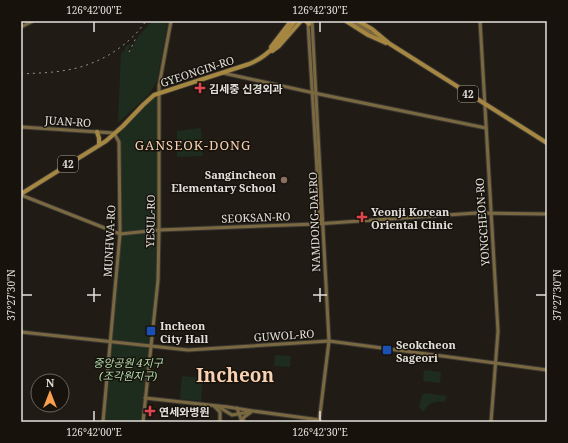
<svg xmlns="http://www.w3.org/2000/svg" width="568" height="443" font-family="'Noto Serif','Noto Sans KR',serif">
	<rect width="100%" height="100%" fill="#201c15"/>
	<g fill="#1d2c1c">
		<path d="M 152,21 L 168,21 L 157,81 L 150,93 L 118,123 L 121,53 L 125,50 L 125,47 L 131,43 L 128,51 L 129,52 L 139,36 Z"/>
		<path d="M 155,96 L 158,98 L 159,227 L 154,231 L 159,237 L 158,276 L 152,342 L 147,346 L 151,346 L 143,422 L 103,422 L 110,347 L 116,343 L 111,337 L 120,239 L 123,234 L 120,232 L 120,128 Z"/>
		<path d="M 200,128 L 201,130 L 203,155 L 201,156 L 178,157 L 177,156 L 177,131 Z"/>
		<path d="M 275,355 L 291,356 L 290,367 L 274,366 Z"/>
		<path d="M 424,370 L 441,372 L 440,383 L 423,381 Z"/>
		<path d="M 182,376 L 203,378 L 201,401 L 181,399 L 180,396 Z"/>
		<path d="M 425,393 L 447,396 L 444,402 C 434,400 429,403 423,412 L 419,407 L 422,395 Z"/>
	</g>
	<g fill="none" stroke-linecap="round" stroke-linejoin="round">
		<g stroke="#3a3733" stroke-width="5">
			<g id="secondary">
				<path d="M 312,21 L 329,341 L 319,422"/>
				<path d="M 352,21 L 381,39"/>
				<path d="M 480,21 L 498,331 L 491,422"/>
				<path d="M 308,23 L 320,219 L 322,224"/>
				<path d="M 21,27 L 33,21"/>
				<path d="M 223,73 L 314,93 L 486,128"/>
				<path d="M 21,127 L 114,133 L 119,142 L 120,234 L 103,422"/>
				<path d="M 21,195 L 120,234 L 159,230 L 316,224 L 476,213 L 547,214"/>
				<path d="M 21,332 L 188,350 L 329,341 L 547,370"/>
				<path d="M 145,398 L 228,407 L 253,411 L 320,420"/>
				<path d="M 214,406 L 220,412 L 220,422"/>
				<path d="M 219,407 L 232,415 L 249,412"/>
				<path d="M 237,408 L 242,422"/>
				<path d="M 143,422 L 158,280 L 159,230 L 159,86 L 171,21"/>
				<path d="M 242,422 L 244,417 L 251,412"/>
			</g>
		</g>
		<g stroke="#3a3733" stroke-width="6">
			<g id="primary">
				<path d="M 306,21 L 309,24"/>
				<path d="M 346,21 L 368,35 L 386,43"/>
				<path d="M 358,21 L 372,29 L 390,44 L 547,143"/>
				<path d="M 271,47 L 291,21"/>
				<path d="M 272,51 L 279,46 L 301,21"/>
				<path d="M 97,132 L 99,138 L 99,145"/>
				<path d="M 21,194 L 106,141 L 123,126 L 143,105 L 154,95 L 249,64 C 270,56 282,38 295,21"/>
			</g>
		</g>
		<use href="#secondary" stroke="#7a6840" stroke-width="3"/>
		<use href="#primary" stroke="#a68741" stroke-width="4"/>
		<g stroke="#96928d" stroke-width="1" stroke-dasharray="2 4" stroke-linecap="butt">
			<path d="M 129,52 L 137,36"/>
			<path d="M 21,74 C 36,73 52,73 67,70 C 98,65 128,47 146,21"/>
		</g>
	</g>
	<path fill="none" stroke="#e3e0db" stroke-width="1.5" d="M 94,22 L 94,32M 320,22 L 320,32M 94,288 L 94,302M 320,288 L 320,302M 22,295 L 32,295M 87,295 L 101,295M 313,295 L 327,295M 536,295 L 546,295M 94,411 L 94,421M 320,411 L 320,421"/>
	<g fill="#e0444e" stroke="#17130c" stroke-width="1.5">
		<path d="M198 82h4v4h4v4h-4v4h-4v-4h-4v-4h4z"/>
		<path d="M360 211h4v4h4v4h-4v4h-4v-4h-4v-4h4z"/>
		<path d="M148 405h4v4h4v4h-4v4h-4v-4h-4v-4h4z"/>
	</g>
	<circle fill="#8d6e63" stroke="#17130c" stroke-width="1.5" cx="284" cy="180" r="4"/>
	<g fill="#1a4fb4" stroke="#17130c" stroke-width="1.5">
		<rect x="146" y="326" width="10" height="10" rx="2"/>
		<rect x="382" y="345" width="10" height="10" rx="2"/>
	</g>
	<g text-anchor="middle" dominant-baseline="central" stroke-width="3" stroke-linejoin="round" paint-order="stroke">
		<g fill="#17130c" stroke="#a6a29d" stroke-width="1">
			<rect x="458" y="86" width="20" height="16" rx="3"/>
			<rect x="58" y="156" width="20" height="16" rx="3"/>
		</g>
		<g font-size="10" font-weight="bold" fill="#e3e0db">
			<text x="468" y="94">42</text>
			<text x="68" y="164">42</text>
		</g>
		<g font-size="11" fill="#e3e0db" stroke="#17130c">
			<text transform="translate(197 71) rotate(-18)">GYEONGIN-RO</text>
			<text transform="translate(68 121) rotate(4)">JUAN-RO</text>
			<text transform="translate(256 217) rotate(-2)">SEOKSAN-RO</text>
			<text transform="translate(150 221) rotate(-89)">YESUL-RO</text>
			<text transform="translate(314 222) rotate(-92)">NAMDONG-DAERO</text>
			<text transform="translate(482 222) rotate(-94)">YONGCHEON-RO</text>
			<text transform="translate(109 241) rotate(-87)">MUNHWA-RO</text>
			<text transform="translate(284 335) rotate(-4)">GUWOL-RO</text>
		</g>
		<g font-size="11" font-weight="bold" fill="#e3e0db" stroke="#17130c" text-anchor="start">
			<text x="209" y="88">김세중 신경외과</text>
			<text x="276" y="174" text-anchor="end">Sangincheon<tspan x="276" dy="13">Elementary School</tspan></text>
			<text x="371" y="211">Yeonji Korean<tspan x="371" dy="13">Oriental Clinic</tspan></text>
			<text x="160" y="325">Incheon<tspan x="160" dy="13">City Hall</tspan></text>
			<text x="396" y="344">Seokcheon<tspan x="396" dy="13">Sageori</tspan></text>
			<text x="159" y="411">연세와병원</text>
		</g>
		<g font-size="11" font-style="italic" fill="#b3deaf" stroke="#17130c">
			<text x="128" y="362">중앙공원 4지구<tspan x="128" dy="13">(조각원지구)</tspan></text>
		</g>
		<g font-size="13" letter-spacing="1" fill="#f8d0b2" stroke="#17130c">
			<text x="193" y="145">GANSEOK-DONG</text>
		</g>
		<g font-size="19" font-weight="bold" fill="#f8d0b2" stroke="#17130c">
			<text x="235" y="375">Incheon</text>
		</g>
	</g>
	<rect width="568" height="443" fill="none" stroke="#17130c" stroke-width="44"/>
	<g transform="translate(50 393)"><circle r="19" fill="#17130c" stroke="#69655f"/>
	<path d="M0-3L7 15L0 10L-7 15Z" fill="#fa9f4f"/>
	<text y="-6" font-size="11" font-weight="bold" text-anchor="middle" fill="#e3e0db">N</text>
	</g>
	<rect x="22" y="22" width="524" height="399" fill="none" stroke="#e3e0db" stroke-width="1.5"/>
	<g font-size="10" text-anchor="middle" fill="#e3e0db">
		<text x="94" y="14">126°42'00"E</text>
		<text x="320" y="14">126°42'30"E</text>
		<text transform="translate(11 295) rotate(-90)" y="4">37°27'30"N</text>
		<text transform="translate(557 295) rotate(-90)" y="4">37°27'30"N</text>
		<text x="94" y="436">126°42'00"E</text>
		<text x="320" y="436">126°42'30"E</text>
	</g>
</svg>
